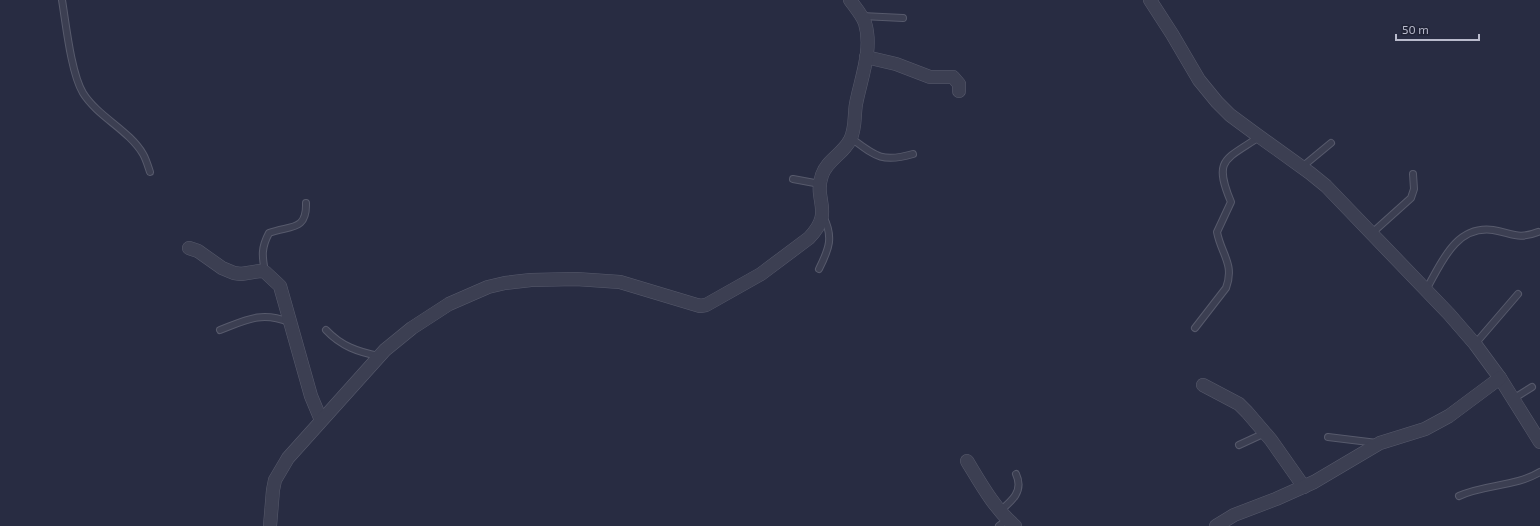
<svg xmlns="http://www.w3.org/2000/svg" width="1540" height="526" font-family="'Exo 2',sans-serif">
	<rect width="100%" height="100%" fill="#282c42"/>
	<g fill="none" stroke-linecap="round" stroke-linejoin="round">
		<g stroke="#575a6c" stroke-width="8">
			<g id="service">
				<path d="M 62,0 C 66,24 71,73 83,93 C 98,117 129,130 143,154 C 146,159 148,166 150,172"/>
				<path d="M 862,16 L 903,18"/>
				<path d="M 851,138 C 875,156 882,163 913,154"/>
				<path d="M 1302,167 L 1331,143"/>
				<path d="M 793,179 L 820,184"/>
				<path d="M 1372,233 L 1411,198 L 1414,189 L 1413,174"/>
				<path d="M 819,269 C 829,249 834,237 823,216"/>
				<path d="M 265,272 C 262,256 261,248 269,233 C 289,225 307,232 306,203"/>
				<path d="M 1426,290 C 1441,264 1455,225 1493,230 C 1512,233 1518,240 1538,232"/>
				<path d="M 1195,328 L 1226,288 C 1235,264 1221,254 1217,232 L 1231,202 C 1213,159 1225,160 1259,137"/>
				<path d="M 220,330 C 246,320 261,311 289,322"/>
				<path d="M 326,330 C 341,346 358,352 379,356"/>
				<path d="M 1475,344 L 1518,294"/>
				<path d="M 1513,399 L 1532,387"/>
				<path d="M 1328,437 L 1377,443"/>
				<path d="M 1239,445 L 1265,433"/>
				<path d="M 1459,496 C 1485,484 1515,487 1540,472"/>
				<path d="M 1000,511 C 1012,501 1024,491 1016,474"/>
				<path d="M 999,526 L 1007,520"/>
			</g>
		</g>
		<g stroke="#575a6c" stroke-width="14">
			<g id="minor">
				<path d="M 1150,0 L 1172,34 L 1199,80 L 1217,102 L 1230,115 L 1253,132 L 1310,173 L 1326,186 L 1449,314 L 1475,344 L 1500,378 L 1540,442"/>
				<path d="M 866,57 L 896,64 L 930,77 L 953,77 L 959,84 L 959,91"/>
				<path d="M 189,248 L 198,251 L 222,268 L 234,273 L 241,274 L 260,271 L 265,272 L 280,286 L 311,396 L 321,420"/>
				<path d="M 1203,385 L 1239,404 L 1247,412 L 1271,440 L 1304,487"/>
				<path d="M 967,461 C 981,484 994,508 1015,526"/>
				<path d="M 270,526 L 273,490 L 275,480 L 288,458 L 385,350 L 412,328 L 449,304 L 488,287 L 505,283 L 531,280 L 576,279 L 620,282 L 700,306 L 706,305 L 761,274 L 809,238 C 835,211 813,201 822,175 C 827,160 843,154 850,140 C 856,129 854,115 856,104 C 861,78 873,49 865,23 C 862,15 855,7 850,0"/>
				<path d="M 1216,526 L 1234,515 L 1276,499 L 1314,482 L 1380,443 L 1425,429 L 1449,416 L 1500,378"/>
			</g>
		</g>
		<use href="#service" stroke="#3c3f52" stroke-width="6"/>
		<use href="#minor" stroke="#3c3f52" stroke-width="13"/>
	</g>
	<path d="M1396 34v6h83v-6" fill="none" stroke="#b9bbcc" stroke-width="2"/>
	<text x="1402" y="34" font-size="12" fill="#b9bbcc" stroke="#212437" stroke-width="3" paint-order="stroke">50 m</text>
</svg>
